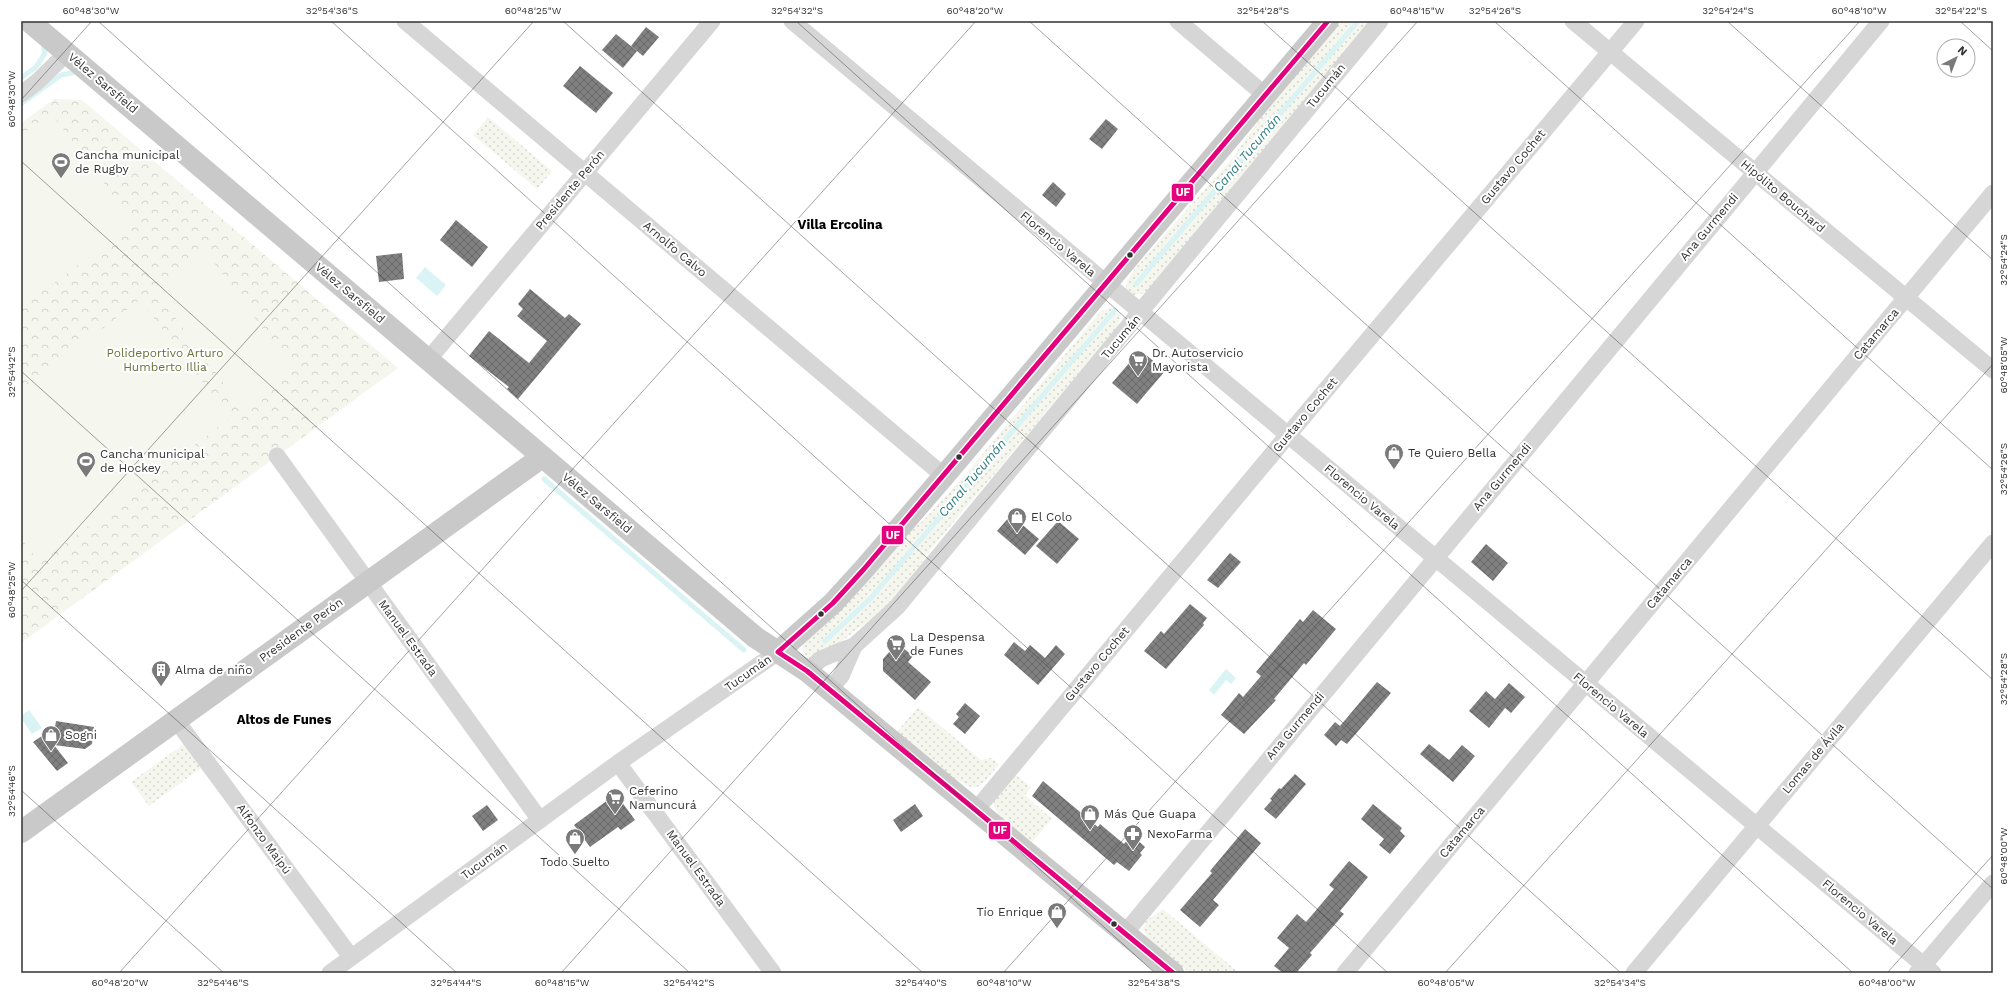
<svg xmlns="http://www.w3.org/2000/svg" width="2014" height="994" font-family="'Work Sans',sans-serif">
	<defs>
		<pattern id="grass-dots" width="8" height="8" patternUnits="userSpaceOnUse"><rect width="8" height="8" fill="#f5f6ed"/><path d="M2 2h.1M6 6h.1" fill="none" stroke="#d2d3cc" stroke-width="1.8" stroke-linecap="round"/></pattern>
		<pattern id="park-crowns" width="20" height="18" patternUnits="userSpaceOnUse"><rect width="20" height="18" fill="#f5f6ed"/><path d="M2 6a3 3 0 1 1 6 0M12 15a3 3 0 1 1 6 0" fill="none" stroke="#d2d3cc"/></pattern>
		<pattern id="building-cross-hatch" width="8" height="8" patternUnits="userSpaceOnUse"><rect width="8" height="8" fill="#808080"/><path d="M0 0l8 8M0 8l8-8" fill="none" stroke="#696969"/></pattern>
	</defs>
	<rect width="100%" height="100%" fill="#fff"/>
	<g fill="url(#grass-dots)">
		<path d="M 1341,21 L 1371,21 L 1145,293 L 1131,296 L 1126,288 L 1127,281 L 1137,266 L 1231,160 L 1268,108 Z"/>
		<path d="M 488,117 L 552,171 L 537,189 L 473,135 Z"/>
		<path d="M 1110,308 L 1117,309 L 1121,314 L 1119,323 L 1113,333 L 931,549 L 908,582 L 886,608 L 827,652 L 814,659 C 806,658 803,653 802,646 L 807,639 L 911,528 L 923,521 L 966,474 L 1101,311 Z"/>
		<path d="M 918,707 L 981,760 L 991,758 L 999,764 C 993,771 986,783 977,787 C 963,792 910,742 897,732 Z"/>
		<path d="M 184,744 L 201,768 L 149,806 L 131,782 Z"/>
		<path d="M 1016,775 L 1031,787 L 1025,795 L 1052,819 L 1032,842 C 1023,834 990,814 994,801 C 996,794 1011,781 1016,775 Z"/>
		<path d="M 1163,909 L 1239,973 L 1190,973 L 1147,938 L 1143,929 L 1146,921 Z"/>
	</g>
	<path fill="url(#park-crowns)" d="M 54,99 L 82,100 L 398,368 L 21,643 L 21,123 Z"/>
	<g fill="#f5f6ed">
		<path d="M 51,113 L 134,223 L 21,308 L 21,135 Z"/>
		<path d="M 206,252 L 294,371 L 243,409 L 155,290 Z"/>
		<path d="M 140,300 L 230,418 L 40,563 L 21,538 L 21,391 Z"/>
	</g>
	<g fill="#daf3f4">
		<path d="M 425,267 L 446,285 L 437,296 L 416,278 Z"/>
		<path d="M 1226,669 L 1236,678 L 1231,684 L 1226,680 L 1214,695 L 1209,690 Z"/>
		<path d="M 29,710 L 42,728 L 32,734 L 21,718 L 21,716 Z"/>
	</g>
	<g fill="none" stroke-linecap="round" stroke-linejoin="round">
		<g stroke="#daf3f4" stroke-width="5">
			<path d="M 21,78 L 36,67 L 45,53 L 43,43"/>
			<path d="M 21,104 L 61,75 L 72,73"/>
			<path d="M 1136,284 L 1358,21"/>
			<path d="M 544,479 L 744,650"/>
			<path d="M 825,641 L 871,598 L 1115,310"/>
		</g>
	</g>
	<g fill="url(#building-cross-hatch)">
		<path d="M 646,27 L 659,37 L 643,56 L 631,46 Z"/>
		<path d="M 616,34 L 637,51 L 623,68 L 602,50 Z"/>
		<path d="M 580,66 L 613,93 L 596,113 L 563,86 Z"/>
		<path d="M 1106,119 L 1118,129 L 1102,149 L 1089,139 Z"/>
		<path d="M 1053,182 L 1066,194 L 1056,207 L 1042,195 Z"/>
		<path d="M 456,220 L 488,247 L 472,267 L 440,240 Z"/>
		<path d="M 402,253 L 404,279 L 379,282 L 376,256 Z"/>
		<path d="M 530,289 L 565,318 L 569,314 L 581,324 L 518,399 L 507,389 L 509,387 L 469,356 L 489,331 L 529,363 L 547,341 L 517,316 L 523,309 L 518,304 Z"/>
		<path d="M 1145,354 L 1165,371 L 1137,404 L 1112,383 L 1136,355 Z"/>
		<path d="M 1011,515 L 1039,539 L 1025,555 L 997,531 Z"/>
		<path d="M 1058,521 L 1079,539 L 1057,564 L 1036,546 Z"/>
		<path d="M 1486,544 L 1508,563 L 1493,581 L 1471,562 Z"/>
		<path d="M 1230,553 L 1241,562 L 1218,588 L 1207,580 Z"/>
		<path d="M 1190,604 L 1207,618 L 1203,623 L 1204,625 L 1166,669 L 1144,651 L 1161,631 L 1164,634 Z"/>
		<path d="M 1313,610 L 1336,629 L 1306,665 L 1304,663 L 1274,699 L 1276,700 L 1244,734 L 1221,715 L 1239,693 L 1243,697 L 1261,676 L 1256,672 L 1300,619 L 1303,622 Z"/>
		<path d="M 1014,642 L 1025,651 L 1030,645 L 1045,658 L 1056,645 L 1065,654 L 1038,685 L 1004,655 Z"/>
		<path d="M 897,643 L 913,656 L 908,662 L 931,682 L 915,700 L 883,671 L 883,659 Z"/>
		<path d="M 1377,682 L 1391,693 L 1347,744 L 1341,740 L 1336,746 L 1324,735 L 1335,722 L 1340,726 Z"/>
		<path d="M 1509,683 L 1525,697 L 1511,713 L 1505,708 L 1489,728 L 1469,711 L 1486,691 L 1495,699 Z"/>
		<path d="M 965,703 L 980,716 L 965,734 L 953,724 L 959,717 L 956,714 Z"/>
		<path d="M 56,721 L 94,727 L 92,744 L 85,749 L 54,745 L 68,763 L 57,771 L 33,742 L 55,727 Z"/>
		<path d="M 1429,744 L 1449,760 L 1462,745 L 1475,756 L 1453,782 L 1420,754 Z"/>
		<path d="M 1295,774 L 1306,784 L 1276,819 L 1264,809 L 1272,800 L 1270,799 L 1279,788 L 1281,789 Z"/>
		<path d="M 1043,781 L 1098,827 L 1100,824 L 1124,844 L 1132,835 L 1145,847 L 1140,853 L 1142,855 L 1129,871 L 1117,862 L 1114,865 L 1032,796 Z"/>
		<path d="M 616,794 L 635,820 L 621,830 L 618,827 L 590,847 L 574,825 Z"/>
		<path d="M 915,804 L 923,816 L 901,832 L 893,820 Z"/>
		<path d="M 1373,804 L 1402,828 L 1400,831 L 1405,836 L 1390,854 L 1379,845 L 1384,839 L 1361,819 Z"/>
		<path d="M 487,805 L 498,820 L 483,831 L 472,816 Z"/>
		<path d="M 1245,829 L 1261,843 L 1213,900 L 1219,905 L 1200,927 L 1180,910 L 1212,873 L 1210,871 Z"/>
		<path d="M 1349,861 L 1368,877 L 1340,911 L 1344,914 L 1310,953 L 1312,955 L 1296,973 L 1283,973 L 1274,966 L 1289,948 L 1277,938 L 1297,914 L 1306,922 L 1334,889 L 1329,885 Z"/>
	</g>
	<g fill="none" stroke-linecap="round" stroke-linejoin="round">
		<g stroke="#d6d6d6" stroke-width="17">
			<path d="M 405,21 L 944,476"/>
			<path d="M 792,21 L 1933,973"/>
			<path d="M 1178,21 L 1266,96"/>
			<path d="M 1573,21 L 1993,370"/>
			<path d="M 21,94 L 37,82 L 67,53"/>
			<path d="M 428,360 L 712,21"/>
			<path d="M 277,456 L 540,820"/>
			<path d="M 807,671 L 821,659 L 840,651 L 854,646 L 897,607 L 1380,21"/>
			<path d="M 830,689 L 841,676 L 854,646"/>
			<path d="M 176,720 L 351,957"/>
			<path d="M 618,763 L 773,973"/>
			<path d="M 976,810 L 1288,435 L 1636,21"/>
			<path d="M 1125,933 L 1881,21"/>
			<path d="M 330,973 L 618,763 L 778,652"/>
			<path d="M 1345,973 L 1993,193"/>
			<path d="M 1634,973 L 1993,543"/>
			<path d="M 1917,973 L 1993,883"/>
		</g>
		<g stroke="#c9c9c9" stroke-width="22">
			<path d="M 29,21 L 755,637 L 807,671 L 1173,973"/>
			<path d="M 778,652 L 833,603 L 864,569 L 944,476 L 1328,21"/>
			<path d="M 21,832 L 542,457"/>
		</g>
		<g stroke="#fff" stroke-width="8">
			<path id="bus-1" d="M 1173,973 L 807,671 L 778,652 L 833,603 L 864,569 L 1328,21"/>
		</g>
		<use href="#bus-1" stroke="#e5007d" stroke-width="5"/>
	</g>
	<path fill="none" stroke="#323232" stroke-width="1" stroke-opacity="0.45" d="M 98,21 L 1155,973M 331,21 L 1388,973M 563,21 L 1621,973M 796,21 L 1853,973M 1029,21 L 1993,889M 1262,21 L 1993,680M 1494,21 L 1993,470M 1727,21 L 1993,260M 1960,21 L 1993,51M 21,100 L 92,21M 21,161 L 923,973M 21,371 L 690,973M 21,580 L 457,973M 21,591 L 534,21M 21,790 L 224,973M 119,973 L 976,21M 561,973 L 1418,21M 1003,973 L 1860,21M 1445,973 L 1993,364M 1887,973 L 1993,855"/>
	<defs>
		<g id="stadium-pin" transform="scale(1)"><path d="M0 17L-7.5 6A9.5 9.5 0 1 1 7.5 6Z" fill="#7a7a7a" stroke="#fff"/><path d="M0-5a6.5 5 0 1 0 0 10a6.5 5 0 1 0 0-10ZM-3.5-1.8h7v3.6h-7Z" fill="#fff"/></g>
		<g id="supermarket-pin" transform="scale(1)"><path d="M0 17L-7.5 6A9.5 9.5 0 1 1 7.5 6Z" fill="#7a7a7a" stroke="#fff"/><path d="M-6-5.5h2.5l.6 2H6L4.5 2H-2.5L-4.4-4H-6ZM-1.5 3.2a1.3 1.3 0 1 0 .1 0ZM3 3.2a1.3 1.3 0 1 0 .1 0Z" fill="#fff"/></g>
		<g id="shop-pin" transform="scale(1)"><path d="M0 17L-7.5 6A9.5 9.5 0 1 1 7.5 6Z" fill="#7a7a7a" stroke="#fff"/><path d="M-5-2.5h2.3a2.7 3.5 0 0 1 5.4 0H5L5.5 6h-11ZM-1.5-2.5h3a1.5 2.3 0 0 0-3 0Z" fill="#fff"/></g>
		<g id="building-pin" transform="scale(1)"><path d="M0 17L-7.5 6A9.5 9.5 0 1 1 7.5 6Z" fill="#7a7a7a" stroke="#fff"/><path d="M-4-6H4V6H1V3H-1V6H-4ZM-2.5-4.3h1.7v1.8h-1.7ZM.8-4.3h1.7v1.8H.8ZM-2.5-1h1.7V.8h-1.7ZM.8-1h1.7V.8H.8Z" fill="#fff"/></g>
		<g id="pharmacy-pin" transform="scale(1)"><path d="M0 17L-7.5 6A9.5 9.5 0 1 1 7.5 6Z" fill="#7a7a7a" stroke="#fff"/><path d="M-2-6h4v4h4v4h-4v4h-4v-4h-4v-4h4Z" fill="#fff"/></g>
	</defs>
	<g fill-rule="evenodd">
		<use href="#stadium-pin" x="61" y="162"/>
		<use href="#supermarket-pin" x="1138" y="360"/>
		<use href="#shop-pin" x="1394" y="453"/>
		<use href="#stadium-pin" x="86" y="461"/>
		<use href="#shop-pin" x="1017" y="517"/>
		<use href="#supermarket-pin" x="896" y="644"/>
		<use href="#building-pin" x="161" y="670"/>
		<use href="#shop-pin" x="51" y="735"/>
		<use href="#supermarket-pin" x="615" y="798"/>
		<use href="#shop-pin" x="1090" y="814"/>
		<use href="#pharmacy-pin" x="1133" y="834"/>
		<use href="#shop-pin" x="575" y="838"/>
		<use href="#shop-pin" x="1057" y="912"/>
	</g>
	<g fill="#323232" stroke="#fff" stroke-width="1.5">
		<circle cx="1130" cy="255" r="3.5"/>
		<circle cx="959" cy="457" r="3.5"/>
		<circle cx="821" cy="614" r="3.5"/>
		<circle cx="1114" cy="924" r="3.5"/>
	</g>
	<g text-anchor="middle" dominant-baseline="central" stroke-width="4" stroke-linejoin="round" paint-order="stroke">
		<g font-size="12" fill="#323232" stroke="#fff">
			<text transform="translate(103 83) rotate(40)">Vélez Sarsfield</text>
			<text transform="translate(1326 86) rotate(-51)">Tucumán</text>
			<text transform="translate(1513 167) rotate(-50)">Gustavo Cochet</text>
			<text transform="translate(570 190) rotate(-50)">Presidente Perón</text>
			<text transform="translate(1783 196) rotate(40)">Hipólito Bouchard</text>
			<text transform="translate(1709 227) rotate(-50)">Ana Gurmendi</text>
			<text transform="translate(1058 244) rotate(40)">Florencio Varela</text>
			<text transform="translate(675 249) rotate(40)">Arnolfo Calvo</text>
			<text transform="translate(350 293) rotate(40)">Vélez Sarsfield</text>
			<text transform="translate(1876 334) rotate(-50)">Catamarca</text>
			<text transform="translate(1121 337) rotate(-50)">Tucumán</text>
			<text transform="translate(1305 415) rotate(-50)">Gustavo Cochet</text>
			<text transform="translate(1502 477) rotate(-50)">Ana Gurmendi</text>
			<text transform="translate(1362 497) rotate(40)">Florencio Varela</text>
			<text transform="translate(597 503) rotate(40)">Vélez Sarsfield</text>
			<text transform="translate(1669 583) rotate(-50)">Catamarca</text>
			<text transform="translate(301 630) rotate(-36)">Presidente Perón</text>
			<text transform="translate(408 638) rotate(54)">Manuel Estrada</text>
			<text transform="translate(1097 664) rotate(-50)">Gustavo Cochet</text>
			<text transform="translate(748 673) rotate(-35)">Tucumán</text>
			<text transform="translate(1611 705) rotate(40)">Florencio Varela</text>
			<text transform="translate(1295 726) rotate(-50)">Ana Gurmendi</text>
			<text transform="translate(1813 758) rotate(-50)">Lomas de Ávila</text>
			<text transform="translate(1462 832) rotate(-50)">Catamarca</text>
			<text transform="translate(264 839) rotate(54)">Alfonzo Maipú</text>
			<text transform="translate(484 861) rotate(-36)">Tucumán</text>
			<text transform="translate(696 868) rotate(54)">Manuel Estrada</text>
			<text transform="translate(1860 912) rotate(40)">Florencio Varela</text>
		</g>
		<g font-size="12" fill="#323232" stroke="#fff" text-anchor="start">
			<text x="75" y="155">Cancha municipal<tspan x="75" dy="14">de Rugby</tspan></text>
			<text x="1152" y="353">Dr. Autoservicio<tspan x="1152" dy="14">Mayorista</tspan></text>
			<text x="1408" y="453">Te Quiero Bella</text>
			<text x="100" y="454">Cancha municipal<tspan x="100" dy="14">de Hockey</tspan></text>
			<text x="1031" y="517">El Colo</text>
			<text x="910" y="637">La Despensa<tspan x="910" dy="14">de Funes</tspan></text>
			<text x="175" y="670">Alma de niño</text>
			<text x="65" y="735">Sogni</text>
			<text x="629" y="791">Ceferino<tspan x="629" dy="14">Namuncurá</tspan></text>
			<text x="1104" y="814">Más Que Guapa</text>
			<text x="1147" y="834">NexoFarma</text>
			<text x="575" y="862" text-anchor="middle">Todo Suelto</text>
			<text x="1043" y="912" text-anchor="end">Tío Enrique</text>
		</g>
		<g font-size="12" fill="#68733a" stroke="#fff">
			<text x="165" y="353">Polideportivo Arturo<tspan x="165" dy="14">Humberto Illia</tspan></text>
		</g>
		<g font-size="13" font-style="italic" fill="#2f7d81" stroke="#fff">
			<text transform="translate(1247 153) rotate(-50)">Canal Tucumán</text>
			<text transform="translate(972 478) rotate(-50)">Canal Tucumán</text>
		</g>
		<g font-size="13" font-weight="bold" fill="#000" stroke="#fff">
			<text x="840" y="224">Villa Ercolina</text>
			<text x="284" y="719">Altos de Funes</text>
		</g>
	</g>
	<g stroke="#fff" stroke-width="1.5">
		<rect x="1171" y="183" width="23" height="19" rx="4" fill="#e5007d"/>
		<rect x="881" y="525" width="23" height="20" rx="4" fill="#e5007d"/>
		<rect x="988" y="821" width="23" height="19" rx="4" fill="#e5007d"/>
	</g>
	<g font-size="11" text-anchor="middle" font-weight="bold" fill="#fff">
		<text x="1183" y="196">UF</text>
		<text x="893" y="539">UF</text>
		<text x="1000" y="834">UF</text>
	</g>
	<rect width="2014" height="994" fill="none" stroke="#ffffff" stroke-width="44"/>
	<g transform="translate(1956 58) rotate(42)"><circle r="19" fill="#ffffff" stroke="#adadad"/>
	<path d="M0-3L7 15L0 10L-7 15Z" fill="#7a7a7a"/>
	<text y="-6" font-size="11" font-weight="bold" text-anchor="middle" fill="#323232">N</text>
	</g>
	<rect x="22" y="22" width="1970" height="950" fill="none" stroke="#323232" stroke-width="1.5"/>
	<g font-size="10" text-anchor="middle" fill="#323232">
		<text x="91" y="14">60°48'30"W</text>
		<text x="332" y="14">32°54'36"S</text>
		<text x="533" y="14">60°48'25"W</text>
		<text x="797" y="14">32°54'32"S</text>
		<text x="975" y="14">60°48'20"W</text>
		<text x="1263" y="14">32°54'28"S</text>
		<text x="1417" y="14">60°48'15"W</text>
		<text x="1495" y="14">32°54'26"S</text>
		<text x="1728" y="14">32°54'24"S</text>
		<text x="1859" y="14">60°48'10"W</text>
		<text x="1961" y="14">32°54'22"S</text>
		<text transform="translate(11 99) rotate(-90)" y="4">60°48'30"W</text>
		<text transform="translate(2003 260) rotate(-90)" y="4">32°54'24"S</text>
		<text transform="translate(2003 365) rotate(-90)" y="4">60°48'05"W</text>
		<text transform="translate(11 372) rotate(-90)" y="4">32°54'42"S</text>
		<text transform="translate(2003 469) rotate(-90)" y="4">32°54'26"S</text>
		<text transform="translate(11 590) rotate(-90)" y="4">60°48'25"W</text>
		<text transform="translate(2003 679) rotate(-90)" y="4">32°54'28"S</text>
		<text transform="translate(11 791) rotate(-90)" y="4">32°54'46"S</text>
		<text transform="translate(2003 856) rotate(-90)" y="4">60°48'00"W</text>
		<text x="120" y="986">60°48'20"W</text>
		<text x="223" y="986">32°54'46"S</text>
		<text x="456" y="986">32°54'44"S</text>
		<text x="562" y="986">60°48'15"W</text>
		<text x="689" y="986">32°54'42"S</text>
		<text x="921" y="986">32°54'40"S</text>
		<text x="1004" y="986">60°48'10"W</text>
		<text x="1154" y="986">32°54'38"S</text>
		<text x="1446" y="986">60°48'05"W</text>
		<text x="1620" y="986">32°54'34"S</text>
		<text x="1887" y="986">60°48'00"W</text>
	</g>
</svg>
